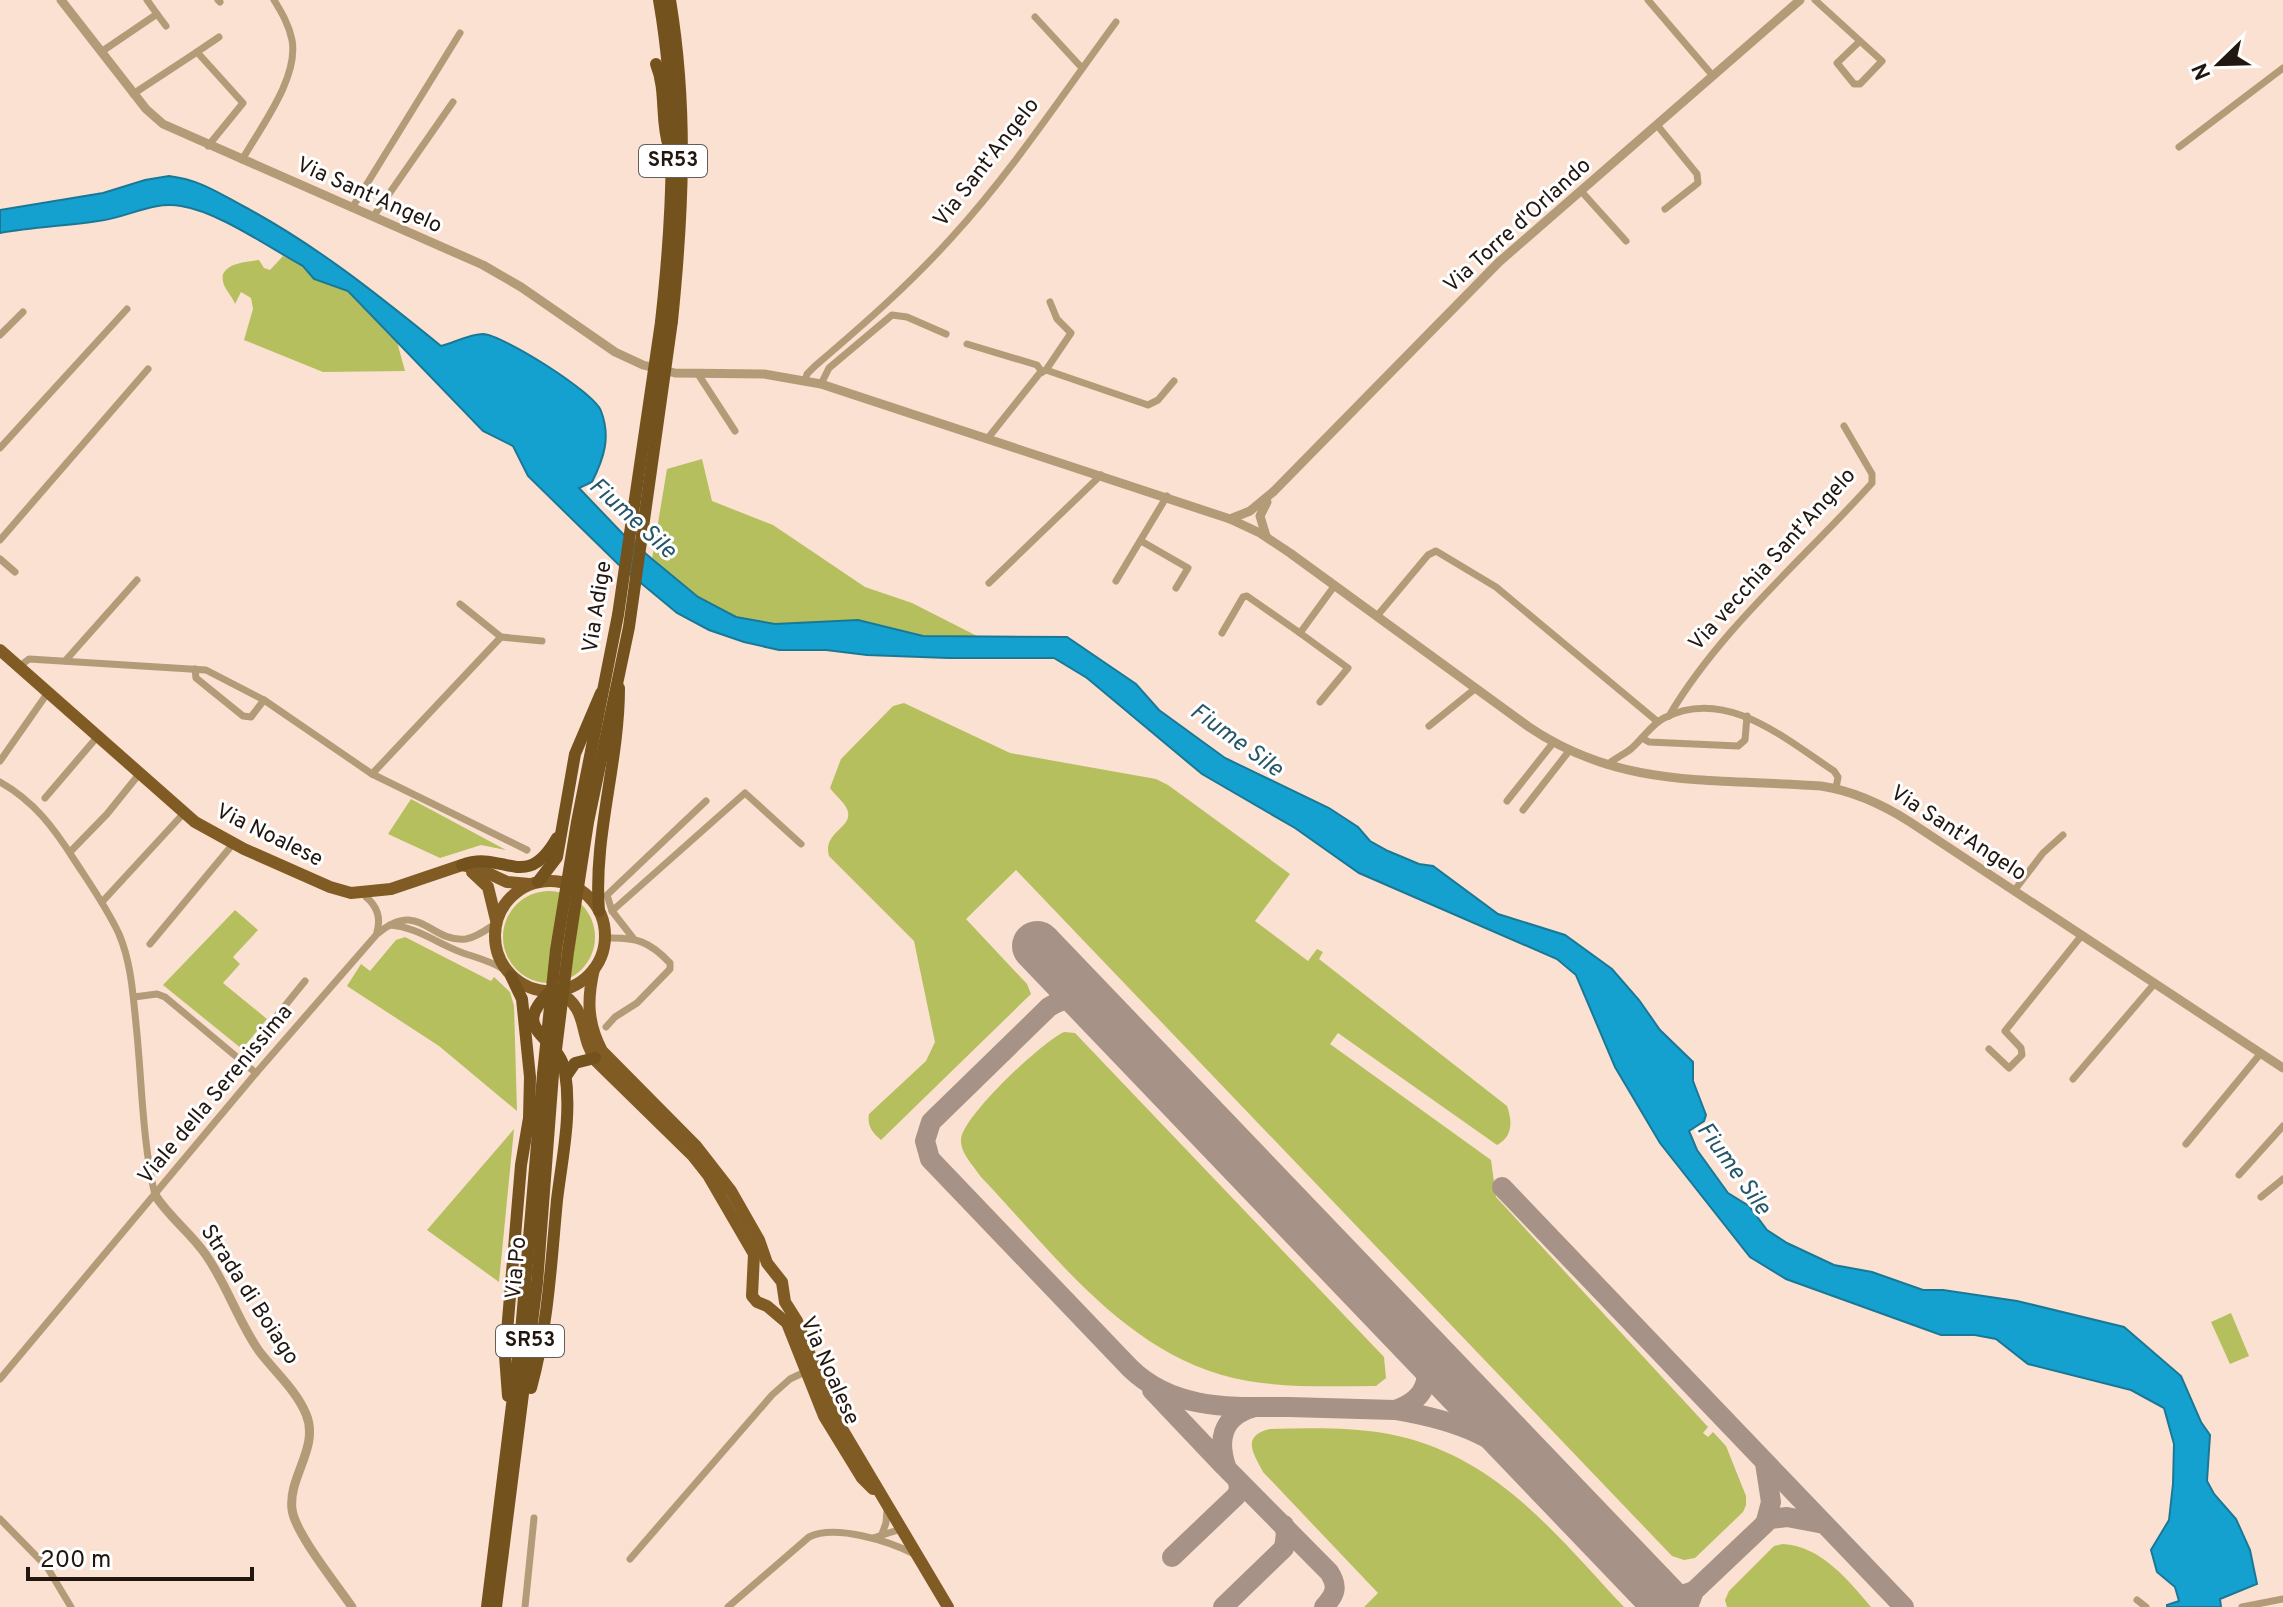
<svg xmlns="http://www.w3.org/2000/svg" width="2283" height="1607" font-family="Overpass,sans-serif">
	<rect width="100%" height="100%" fill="#fbe1d2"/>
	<g fill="#b5bf5d">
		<path d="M 283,256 L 303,266 L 314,279 L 348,291 L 396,338 L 405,371 L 323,372 L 244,340 L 253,309 L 251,298 L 241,292 L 235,304 C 233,298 228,293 225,287 C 214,264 244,262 259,260 L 264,268 L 270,270 Z"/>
		<path d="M 702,459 L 712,501 L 773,525 L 865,587 L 912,603 L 979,637 L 923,636 L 858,620 L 775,624 L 736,617 L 698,597 L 652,559 L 667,469 Z"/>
		<path d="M 904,703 L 1010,753 L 1156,779 L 1168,785 L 1290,874 L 1255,921 L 1308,961 L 1317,949 L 1323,952 L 1319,959 L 1507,1106 C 1513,1123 1512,1137 1497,1145 L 1338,1033 L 1330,1044 L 1491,1160 L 1496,1197 L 1708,1427 L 1703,1433 L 1708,1437 L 1713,1432 L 1726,1446 L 1746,1496 L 1746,1505 L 1743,1512 L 1695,1558 L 1684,1560 L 1672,1556 L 1016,870 L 966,919 L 1027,984 L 1031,994 L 881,1140 C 872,1132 867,1126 869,1114 L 926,1061 L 935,1042 L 914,941 L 829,856 C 822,831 855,828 847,809 C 844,802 835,795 830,788 L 841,759 L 893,706 Z"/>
		<path d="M 411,799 L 506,850 L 481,845 L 440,858 L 388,834 Z"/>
		<circle cx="549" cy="937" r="46"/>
		<path d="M 235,910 L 258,930 L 233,957 L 240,964 L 223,983 L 267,1019 L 242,1049 L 163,985 Z"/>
		<path d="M 405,937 L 491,981 L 494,977 L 510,992 L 514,1006 L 517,1111 L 439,1046 L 347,986 L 361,964 L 370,971 L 396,940 Z"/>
		<path d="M 1064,1032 L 1075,1033 L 1384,1357 L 1386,1378 L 1376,1386 C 1333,1386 1290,1388 1248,1381 C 1131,1361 1057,1257 981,1177 C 974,1166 960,1153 961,1139 C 963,1116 1042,1042 1064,1032 Z"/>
		<path d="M 514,1129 L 499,1282 L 427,1230 Z"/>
		<path d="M 2231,1313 L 2249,1356 L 2230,1364 L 2211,1322 Z"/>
		<path d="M 1270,1429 C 1312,1428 1358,1427 1398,1436 C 1499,1459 1557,1536 1624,1607 L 1364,1607 L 1378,1593 L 1263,1472 C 1253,1453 1241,1436 1270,1429 Z"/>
		<path d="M 1783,1544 C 1821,1546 1848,1580 1871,1607 L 1727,1607 L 1725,1600 L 1729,1591 L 1774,1546 Z"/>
	</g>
	<path fill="#15a1cf" stroke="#197896" stroke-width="2" d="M 169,176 C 200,180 217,192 243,206 C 316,245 377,294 441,346 C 453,343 470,334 483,334 C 503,335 594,392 601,411 C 611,437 604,458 592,482 L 579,488 L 622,533 L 652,559 L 698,597 L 736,617 L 775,624 L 858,620 L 923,636 L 1067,637 L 1136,684 L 1159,710 L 1225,758 L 1329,808 L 1358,827 L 1370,841 L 1388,851 L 1419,864 L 1433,866 L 1498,914 L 1565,935 L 1612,969 L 1639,1000 L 1660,1030 L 1693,1062 L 1693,1081 L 1706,1115 L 1704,1121 L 1689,1131 L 1697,1150 L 1728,1193 L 1749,1206 L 1767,1230 L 1787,1243 L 1834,1265 L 1872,1272 L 1923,1290 L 1943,1290 L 2017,1301 L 2124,1327 L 2181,1376 L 2201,1422 L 2210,1435 L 2207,1481 L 2214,1494 L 2236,1519 L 2250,1550 L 2257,1584 L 2220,1599 L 2221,1607 L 2167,1607 L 2167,1605 L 2179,1601 L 2175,1587 L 2157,1572 L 2151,1550 L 2169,1520 L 2173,1484 L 2174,1444 L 2164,1408 L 2131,1390 L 2028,1364 L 1996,1339 L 1975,1335 L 1941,1335 L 1786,1279 L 1750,1257 L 1660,1143 L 1615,1067 L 1576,975 L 1557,959 L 1359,873 L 1295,828 L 1202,774 L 1087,678 L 1054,658 L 948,658 L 867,655 L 826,650 L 779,650 L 744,642 L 709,630 L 677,613 L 618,564 L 528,476 L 513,446 L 483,431 L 348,291 L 314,279 L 303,266 C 268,247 219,212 181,206 C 151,201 127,218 98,221 C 65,226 33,227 0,233 L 0,210 L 103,193 L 145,180 Z"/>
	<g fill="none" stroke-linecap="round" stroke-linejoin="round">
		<g stroke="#a69286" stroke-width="20">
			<path d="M 1102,1015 C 1084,999 1071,993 1049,1007 L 931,1122 L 925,1141 L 930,1159 L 1130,1368 C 1174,1411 1232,1407 1289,1407 C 1324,1408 1360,1409 1395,1410"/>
			<path d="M 1502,1187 L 1904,1607"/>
			<path d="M 1417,1342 C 1433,1372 1431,1398 1395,1410 C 1462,1421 1501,1439 1551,1483"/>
			<path d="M 1152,1390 L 1224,1466"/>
			<path d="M 1252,1408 C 1221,1417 1217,1442 1227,1469 L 1329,1572 C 1339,1587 1335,1595 1324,1607"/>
			<path d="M 1765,1463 L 1771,1502 L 1766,1521"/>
			<path d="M 1172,1557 L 1236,1496 L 1239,1490 L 1238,1481"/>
			<path d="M 1658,1594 L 1676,1597 L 1694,1591"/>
			<path d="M 1223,1607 L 1284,1548 L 1286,1534 L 1284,1525"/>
			<path d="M 1688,1607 L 1694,1591 L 1770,1519 L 1787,1517 L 1824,1524"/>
		</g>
		<path stroke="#a69286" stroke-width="50" d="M 1037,946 L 1670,1607"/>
		<g stroke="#b49b78" stroke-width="7">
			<path d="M 218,0 L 220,2"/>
			<path d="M 1648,0 L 1713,76"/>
			<path d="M 1815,0 L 1882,61 L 1860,84 L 1854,84 L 1837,63 L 1860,41"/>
			<path d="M 157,14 L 166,26"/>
			<path d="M 1035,17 L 1082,68"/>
			<path d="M 101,52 L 157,14 L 147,0"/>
			<path d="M 197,52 L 219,37"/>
			<path d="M 133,94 L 197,52 L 243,103 L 208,146"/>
			<path d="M 1657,125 L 1697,174 L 1698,183 L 1665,209"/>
			<path d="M 2179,147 L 2283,68"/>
			<path d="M 242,160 C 260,128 299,78 292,40 C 289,25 282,13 274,0"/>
			<path d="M 1581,191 L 1626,241"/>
			<path d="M 352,208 L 460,33"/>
			<path d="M 373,217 L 453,102"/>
			<path d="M 0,335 L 23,312"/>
			<path d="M 967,344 L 1037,365 L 1042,372"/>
			<path d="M 1046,370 L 1071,333 L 1057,319 L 1050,302"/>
			<path d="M 698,374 L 735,431"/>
			<path d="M 805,380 L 807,374 L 815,366 C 863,325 911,283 953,236 C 1013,170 1063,94 1116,22"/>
			<path d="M 821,384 L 829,368 L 892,315 L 907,317 L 946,334"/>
			<path d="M 988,438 L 1039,374 L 1046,370 L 1148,405 L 1158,400 L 1174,381"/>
			<path d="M 0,448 L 127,309"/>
			<path d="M 0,540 L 148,369"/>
			<path d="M 1141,541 L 1188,568 L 1176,588"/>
			<path d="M 0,559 L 15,572"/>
			<path d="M 1116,581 L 1167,496"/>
			<path d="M 989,583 L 1101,475"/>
			<path d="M 1377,616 L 1428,555 L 1436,551 L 1496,587 L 1658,722"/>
			<path d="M 1222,633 L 1243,597 L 1247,596 L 1300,633"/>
			<path d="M 501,637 L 542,641"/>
			<path d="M 65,661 L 137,580"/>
			<path d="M 20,666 L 29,659 L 206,670 L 264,700 L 372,774 L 527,850"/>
			<path d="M 195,669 L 196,678 L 243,716 L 251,717 L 264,700"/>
			<path d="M 1320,702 L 1348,668 L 1300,633 L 1335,585"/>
			<path d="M 1669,716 C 1720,629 1805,558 1872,483 L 1872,474 L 1844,426"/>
			<path d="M 1429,726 L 1476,688"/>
			<path d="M 1642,738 L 1649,742 L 1738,746 L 1745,740 L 1747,716"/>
			<path d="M 0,761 L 49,691"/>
			<path d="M 1607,765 C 1615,758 1625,754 1632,748 C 1643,738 1652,724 1664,718 C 1726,686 1785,739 1834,771 L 1838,777 L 1836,788"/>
			<path d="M 372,774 L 501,637 L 460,604"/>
			<path d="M 0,782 C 34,801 54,828 75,861 C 90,884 107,908 119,934 C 131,962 133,994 136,1024 C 142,1080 142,1140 155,1195"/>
			<path d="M 45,798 L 98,736"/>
			<path d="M 1507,801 L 1553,743"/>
			<path d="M 1523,810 L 1569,751"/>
			<path d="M 70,852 L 107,814 L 140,773"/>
			<path d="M 2014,891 L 2043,853 L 2063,835"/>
			<path d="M 366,897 C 377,906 381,918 377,932"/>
			<path d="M 102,902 L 184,813"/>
			<path d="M 612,911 L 607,895 L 706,801"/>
			<path d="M 390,925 C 417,927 438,944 463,953 C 478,958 491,961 505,970"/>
			<path d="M 633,938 L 612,911 L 745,793 L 801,844"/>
			<path d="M 150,944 L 233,844"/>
			<path d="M 134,997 L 157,994 L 165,997 L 256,1073"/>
			<path d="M 606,1027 L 615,1017 L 637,1003 L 670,969 L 670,963 C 649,941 636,937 606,938"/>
			<path d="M 1989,1049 L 2009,1068 L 2022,1055 L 2021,1048 L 2005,1031 L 2082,935"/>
			<path d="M 241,1060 L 305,981"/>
			<path d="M 2073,1079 L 2155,983"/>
			<path d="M 2186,1144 L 2261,1053"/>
			<path d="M 2239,1175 L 2283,1126"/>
			<path d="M 2261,1197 L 2283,1179"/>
			<path d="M 0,1379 L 256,1073 L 377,934 C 420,898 429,943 466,939 C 477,937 486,930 495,924"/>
			<path d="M 0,1519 L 47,1567 L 71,1607"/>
			<path d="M 882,1534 L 886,1523 L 887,1509"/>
			<path d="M 873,1538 L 901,1529"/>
			<path d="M 630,1559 L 772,1395 L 790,1379 L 809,1370"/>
			<path d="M 2137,1600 L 2146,1607"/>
			<path d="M 525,1607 L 534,1518"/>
			<path d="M 728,1607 L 809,1537 C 835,1524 889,1541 914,1554"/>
			<path d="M 2242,1607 L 2283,1599"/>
		</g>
		<g stroke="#b49b78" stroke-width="9">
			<path d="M 61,0 L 146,109 L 163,124 L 483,265 L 521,287 L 615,352 L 643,365 L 675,373 L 764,374 L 821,384 L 1230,519 L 1260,533 L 1290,553 L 1529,727 C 1622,790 1714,778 1821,786 C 1854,791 1882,804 1910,822 L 2283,1068"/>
			<path d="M 1230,519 L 1250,511 L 1273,492 L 1499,262 L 1800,0"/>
			<path d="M 1266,536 L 1260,516 L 1267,502"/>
			<path d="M 155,1195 C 169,1217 191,1233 206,1255 C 227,1285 238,1321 259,1351 C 275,1372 296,1390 306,1414 C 320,1447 288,1477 292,1509 C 294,1532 338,1586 352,1607"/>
		</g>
		<g stroke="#805c24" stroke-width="12">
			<path d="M 0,650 L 195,822 L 244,849 L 330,887 L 351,893 L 391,889 L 462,865 L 477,868 L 507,882 L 529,884"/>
			<path d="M 472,872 L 488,887 L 496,920"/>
			<circle cx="550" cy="936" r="55"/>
			<path d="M 594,969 C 587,999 587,1023 602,1051 L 696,1146 L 731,1191 L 759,1240 L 767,1263 L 782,1282 L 785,1302 L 797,1321 L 832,1412 L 948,1607"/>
			<path d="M 557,991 C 591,1009 577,1034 597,1062 L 693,1156 L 708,1175 L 754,1254 L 752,1296 L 757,1302 L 767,1306 L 787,1323 L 824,1416 L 862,1478 L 873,1489"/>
		</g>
		<g stroke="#74521e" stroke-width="12">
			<path d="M 659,0 C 678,108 673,214 661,322"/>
			<path d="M 670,0 C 688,108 683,213 672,321"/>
			<path d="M 656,64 C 667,91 660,120 669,147"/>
			<path d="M 462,865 C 504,849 525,894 557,838"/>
			<path d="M 538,882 L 557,857 L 575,754 L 601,693"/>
			<path d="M 599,911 C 593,837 619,763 619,688"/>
			<path d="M 566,1076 L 575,1063 L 595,1058"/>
			<path d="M 531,1388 C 548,1326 551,1264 557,1200 C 562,1158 572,1115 565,1072 C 560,1036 507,1032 550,992"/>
			<path d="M 508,1396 L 505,1356 L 521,1165 L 529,1118 L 530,1077 L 522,999 L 511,976"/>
			<path d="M 487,1607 L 521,1332 L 543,1074"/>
			<path d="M 496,1607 L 537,1283 L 553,1074"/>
		</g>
		<g stroke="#74521e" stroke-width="12">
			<path d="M 543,1074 L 556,950 L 577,822 L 618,615 L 661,322"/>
			<path d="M 553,1074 L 568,952 L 588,822 L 629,627 L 672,321"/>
		</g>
	</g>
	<g text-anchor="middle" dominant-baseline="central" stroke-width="6" stroke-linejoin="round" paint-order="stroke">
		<g fill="#fff" stroke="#645d58" stroke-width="2">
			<rect x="639" y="145" width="68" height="32" rx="6"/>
			<rect x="496" y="1325" width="68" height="32" rx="6"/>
		</g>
		<g font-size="20" font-weight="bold" fill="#221710">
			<text x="673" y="161">SR53</text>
			<text x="530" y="1341">SR53</text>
		</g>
		<g font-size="22" fill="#221710" stroke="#fff">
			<text transform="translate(987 163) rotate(-52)">Via Sant'Angelo</text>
			<text transform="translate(369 196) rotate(24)">Via Sant'Angelo</text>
			<text transform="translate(1518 226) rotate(-42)">Via Torre d'Orlando</text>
			<text transform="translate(1773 560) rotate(-48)">Via vecchia Sant'Angelo</text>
			<text transform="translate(598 607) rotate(-81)">Via Adige</text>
			<text transform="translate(1958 834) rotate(33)">Via Sant'Angelo</text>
			<text transform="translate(269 836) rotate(26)">Via Noalese</text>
			<text transform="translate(216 1095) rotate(-50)">Viale della Serenissima</text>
			<text transform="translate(517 1268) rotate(-85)">Via Po</text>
			<text transform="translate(249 1295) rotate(57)">Strada di Boiago</text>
			<text transform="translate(829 1371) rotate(66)">Via Noalese</text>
		</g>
		<g font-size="24" font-style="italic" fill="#25566a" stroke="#fff">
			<text transform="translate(632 519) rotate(42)">Fiume Sile</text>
			<text transform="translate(1236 741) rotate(36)">Fiume Sile</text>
			<text transform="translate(1733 1169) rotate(54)">Fiume Sile</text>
		</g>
	</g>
	<g transform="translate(2219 64) rotate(247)" stroke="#ffffff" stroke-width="6" paint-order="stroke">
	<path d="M0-6L14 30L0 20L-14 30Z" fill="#221710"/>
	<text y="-12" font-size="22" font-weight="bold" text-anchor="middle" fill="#221710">N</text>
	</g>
	<path d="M28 1567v12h224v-12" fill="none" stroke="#221710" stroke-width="4"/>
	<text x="40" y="1567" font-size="24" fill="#221710" stroke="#ffffff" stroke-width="6" paint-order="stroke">200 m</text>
</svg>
